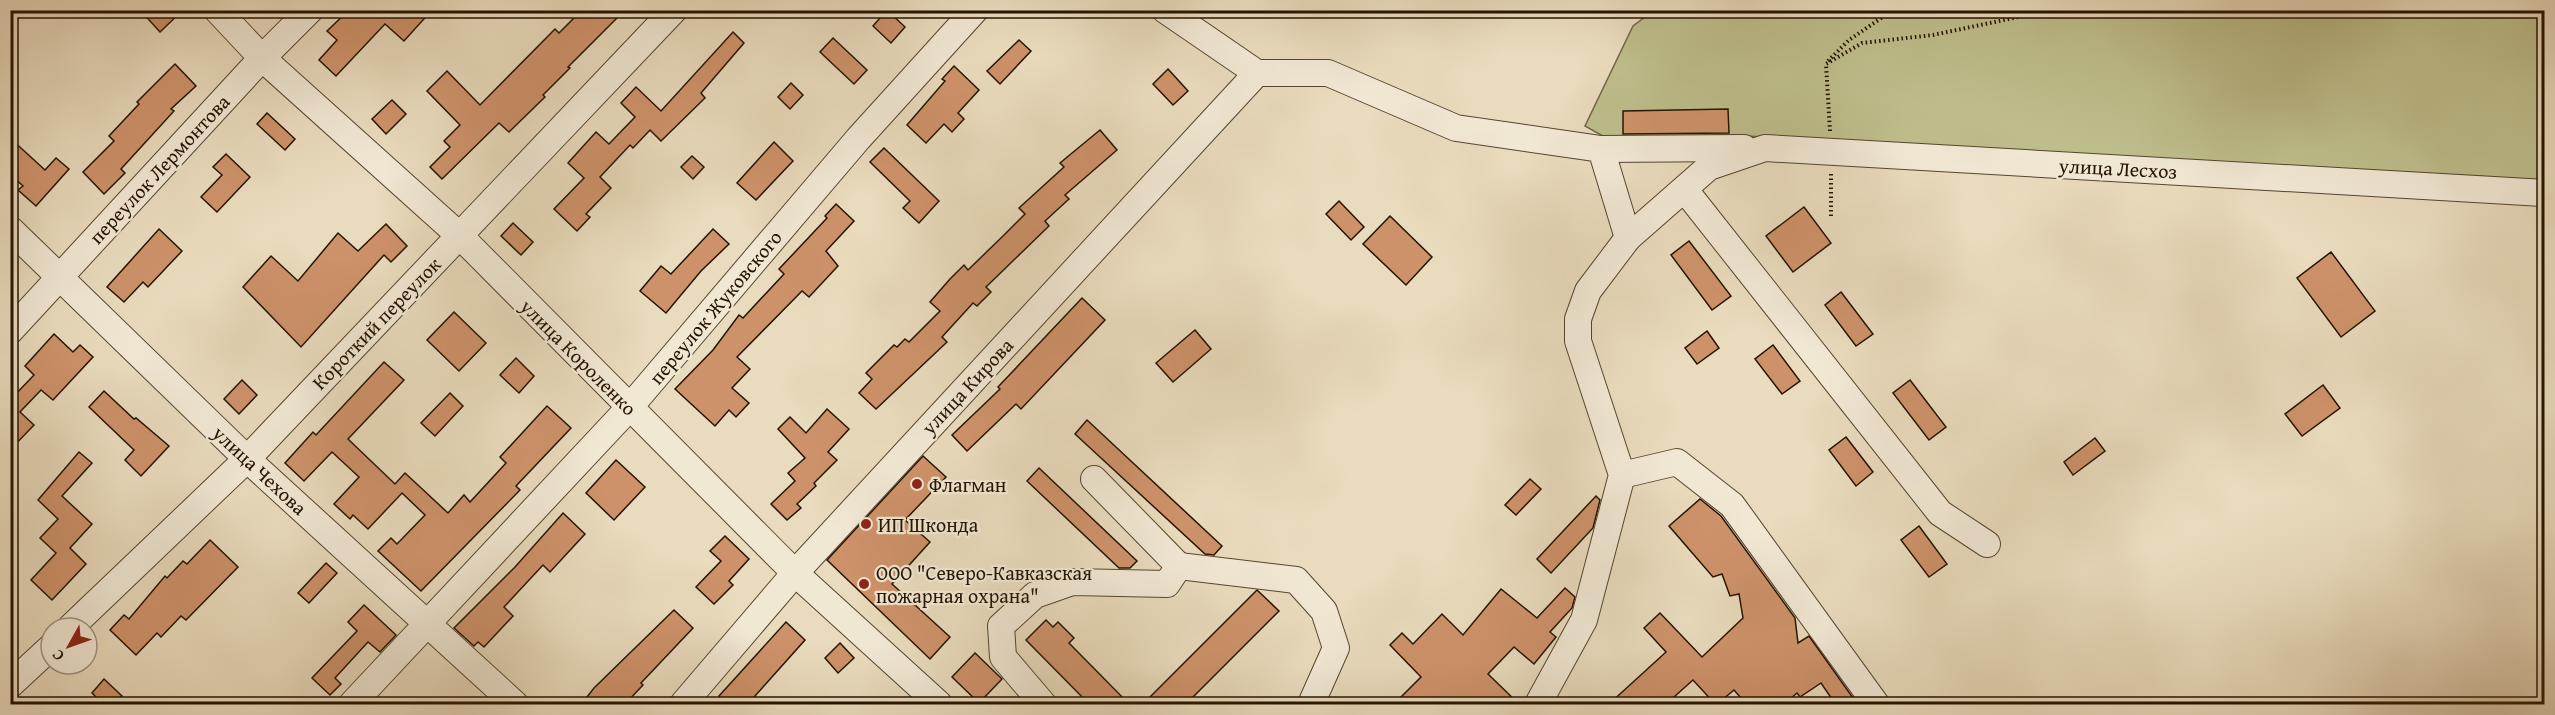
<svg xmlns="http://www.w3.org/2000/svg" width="2555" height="715" font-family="'Gentium Book Plus',serif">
	<rect width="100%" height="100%" fill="#e9dbbd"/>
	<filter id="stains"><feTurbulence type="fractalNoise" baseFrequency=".00333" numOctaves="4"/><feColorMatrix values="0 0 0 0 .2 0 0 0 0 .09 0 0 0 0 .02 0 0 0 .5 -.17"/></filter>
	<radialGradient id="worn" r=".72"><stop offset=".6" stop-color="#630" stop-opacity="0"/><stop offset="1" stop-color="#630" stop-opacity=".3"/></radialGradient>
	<path fill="#bebe8c" stroke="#716846" stroke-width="1.5" d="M 1653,11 L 2544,11 L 2544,180 L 1729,135 L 1608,139 L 1585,126 L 1633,26 Z"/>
	<g fill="#ce926a" stroke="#241300" stroke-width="1.5">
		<path d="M 140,10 L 183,10 L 160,32 Z"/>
		<path d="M 349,10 L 432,10 L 404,41 L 385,24 L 336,76 L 319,60 L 337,40 L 327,31 Z"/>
		<path d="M 582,10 L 625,10 L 568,67 L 570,68 L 543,95 L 545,97 L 509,132 L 499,123 L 442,179 L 430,167 L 450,147 L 444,141 L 460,125 L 427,91 L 447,71 L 480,105 L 555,29 L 559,33 Z"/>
		<path d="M 887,10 L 905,27 L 891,43 L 873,26 Z"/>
		<path d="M 733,32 L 744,43 L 701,93 L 705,98 L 661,141 L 650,130 L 633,148 L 630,145 L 600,177 L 611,188 L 586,214 L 590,217 L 577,231 L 554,209 L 584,178 L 568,163 L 596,132 L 609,144 L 635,117 L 621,103 L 636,87 L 661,111 Z"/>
		<path d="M 833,38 L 867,70 L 854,84 L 820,52 Z"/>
		<path d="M 1019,40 L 1031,51 L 1000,84 L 987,71 Z"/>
		<path d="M 175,64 L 196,86 L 171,109 L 174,111 L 121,169 L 125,173 L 104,194 L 83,172 L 114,141 L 109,136 L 139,104 L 137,102 Z"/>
		<path d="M 954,66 L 979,90 L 958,113 L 964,119 L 952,132 L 944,124 L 926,143 L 907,125 L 945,81 L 942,79 Z"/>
		<path d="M 1168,69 L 1188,91 L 1173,105 L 1153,84 Z"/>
		<path d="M 791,83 L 803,95 L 790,109 L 778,97 Z"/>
		<path d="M 392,100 L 406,114 L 386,134 L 372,119 Z"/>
		<path d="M 1728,109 L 1729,133 L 1623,134 L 1623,111 Z"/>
		<path d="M 267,113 L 295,139 L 285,150 L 257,124 Z"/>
		<path d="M 1100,130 L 1117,150 L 1065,195 L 1069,199 L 1045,221 L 1049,226 L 986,287 L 991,292 L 977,306 L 973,303 L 942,337 L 947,342 L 876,409 L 859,393 L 872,379 L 866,373 L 894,345 L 897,347 L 905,339 L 909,342 L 940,311 L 930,302 L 950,279 L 964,265 L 968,270 L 1003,236 L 1025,214 L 1019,208 L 1064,167 L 1060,163 Z"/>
		<path d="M 10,138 L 45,170 L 56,158 L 69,169 L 36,206 L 18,190 L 23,186 L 10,174 Z"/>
		<path d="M 774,142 L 793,161 L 756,200 L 737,183 Z"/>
		<path d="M 884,148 L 939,201 L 919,223 L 903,208 L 910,201 L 870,162 Z"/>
		<path d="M 226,154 L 250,177 L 217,212 L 201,197 L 222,175 L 213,167 Z"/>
		<path d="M 692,156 L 704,167 L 693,179 L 681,167 Z"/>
		<path d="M 1339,201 L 1364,227 L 1351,240 L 1326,214 Z"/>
		<path d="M 836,204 L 854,221 L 826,251 L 838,266 L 809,297 L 802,291 L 737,357 L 750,369 L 732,388 L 749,403 L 736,417 L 729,410 L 715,426 L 675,389 L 713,350 L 739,315 L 743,318 L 784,274 L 779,269 L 827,218 L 825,216 Z"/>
		<path d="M 1804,207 L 1831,243 L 1793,272 L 1766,236 Z"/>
		<path d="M 1390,216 L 1432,257 L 1406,285 L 1363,244 Z"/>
		<path d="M 513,223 L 533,242 L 521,255 L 501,236 Z"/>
		<path d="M 386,224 L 407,246 L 391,262 L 384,255 L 301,347 L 243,287 L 271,256 L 298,281 L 338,233 L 358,251 Z"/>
		<path d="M 159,229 L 182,251 L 148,287 L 143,282 L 124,302 L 107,287 Z"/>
		<path d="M 713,229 L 729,244 L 701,271 L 666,313 L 640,291 L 661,266 L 671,274 Z"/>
		<path d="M 1689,241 L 1731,296 L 1712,310 L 1671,255 Z"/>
		<path d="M 2331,252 L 2375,311 L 2341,337 L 2297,278 Z"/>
		<path d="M 1841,292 L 1873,334 L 1856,346 L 1825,305 Z"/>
		<path d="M 1082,298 L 1105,320 L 1021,409 L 1016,404 L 967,451 L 952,435 L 1000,389 L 998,387 Z"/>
		<path d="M 454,312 L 486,343 L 459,371 L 427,340 Z"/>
		<path d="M 1195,330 L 1211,349 L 1173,382 L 1156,363 Z"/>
		<path d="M 1707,331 L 1719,348 L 1697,364 L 1685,348 Z"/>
		<path d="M 54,334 L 73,352 L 80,345 L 93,357 L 53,400 L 41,390 L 20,412 L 34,425 L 10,450 L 10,400 L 34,375 L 25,366 Z"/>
		<path d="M 1773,345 L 1800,381 L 1782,394 L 1755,359 Z"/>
		<path d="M 516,358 L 534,376 L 519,393 L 500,375 Z"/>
		<path d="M 384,362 L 404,380 L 348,439 L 395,484 L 405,473 L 448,513 L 464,495 L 470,502 L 506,463 L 500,457 L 547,406 L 571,428 L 516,486 L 520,490 L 421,591 L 378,551 L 391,538 L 397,544 L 425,515 L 402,493 L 368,529 L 353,515 L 350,519 L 334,504 L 359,477 L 332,452 L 304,481 L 285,463 L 313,432 L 316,435 Z"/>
		<path d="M 242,380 L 257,395 L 239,414 L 224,399 Z"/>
		<path d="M 1910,380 L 1946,427 L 1929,440 L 1893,393 Z"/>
		<path d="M 2323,385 L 2340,408 L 2302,436 L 2285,414 Z"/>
		<path d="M 104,391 L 134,419 L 136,418 L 169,446 L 141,476 L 125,460 L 134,450 L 89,407 Z"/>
		<path d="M 450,393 L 463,406 L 435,436 L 421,423 Z"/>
		<path d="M 827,409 L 849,429 L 828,452 L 837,460 L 814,483 L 816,486 L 797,504 L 801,508 L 787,520 L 771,504 L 795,481 L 788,473 L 805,458 L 778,429 L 790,417 L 806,433 Z"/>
		<path d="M 1087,420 L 1222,546 L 1214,555 L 1205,554 L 1075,434 Z"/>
		<path d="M 1846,437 L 1873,472 L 1856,486 L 1829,450 Z"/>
		<path d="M 2095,438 L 2105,451 L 2073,475 L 2064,462 Z"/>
		<path d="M 79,452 L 92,463 L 62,496 L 92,524 L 70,548 L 86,564 L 52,600 L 31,580 L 56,553 L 40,538 L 58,519 L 38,500 Z"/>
		<path d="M 923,456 L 946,477 L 905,520 L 930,542 L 892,584 L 950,637 L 930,659 L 827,560 Z"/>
		<path d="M 616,460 L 645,487 L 614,520 L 586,493 Z"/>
		<path d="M 1039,468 L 1137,561 L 1130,568 L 1119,568 L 1027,481 Z"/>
		<path d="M 1530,479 L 1541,489 L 1516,515 L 1505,505 Z"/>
		<path d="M 1596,496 L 1600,500 L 1593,528 L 1551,573 L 1537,559 Z"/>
		<path d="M 1700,499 L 1721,516 L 1795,618 L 1798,643 L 1809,636 L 1858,705 L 1836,705 L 1821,683 L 1800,697 L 1797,693 L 1783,705 L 1747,705 L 1734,690 L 1716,705 L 1693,680 L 1665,705 L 1608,705 L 1666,652 L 1644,628 L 1660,613 L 1702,657 L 1743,618 L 1739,594 L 1730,596 L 1722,574 L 1713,577 L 1669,526 Z"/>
		<path d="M 563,513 L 585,534 L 550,572 L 543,565 L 504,607 L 513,616 L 484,647 L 478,642 L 474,646 L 454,628 L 515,567 Z"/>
		<path d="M 1919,526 L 1947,564 L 1929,577 L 1901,540 Z"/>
		<path d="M 725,536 L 749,559 L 729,581 L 733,585 L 714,604 L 696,587 L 721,561 L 710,551 Z"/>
		<path d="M 210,540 L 238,567 L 186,620 L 181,616 L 161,637 L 157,633 L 136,655 L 110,630 L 124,615 L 129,619 L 165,576 L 167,578 L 183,561 L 187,564 Z"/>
		<path d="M 326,563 L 337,573 L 309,603 L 298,593 Z"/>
		<path d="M 1565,588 L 1575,597 L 1572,608 L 1550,632 L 1556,637 L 1534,664 L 1514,647 L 1488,674 L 1520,705 L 1393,705 L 1421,677 L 1390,645 L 1402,633 L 1413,644 L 1442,614 L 1463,635 L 1501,589 L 1537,618 Z"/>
		<path d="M 1257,590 L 1279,611 L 1185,705 L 1142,705 Z"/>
		<path d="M 364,605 L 396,635 L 380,652 L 368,642 L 335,678 L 341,684 L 330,695 L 312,678 L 357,631 L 348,622 Z"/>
		<path d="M 674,610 L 693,628 L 641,683 L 643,685 L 624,705 L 595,705 L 587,697 L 594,688 Z"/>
		<path d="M 1046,620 L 1053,627 L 1058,622 L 1074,638 L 1069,643 L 1130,705 L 1090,705 L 1026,640 Z"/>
		<path d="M 786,622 L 805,640 L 747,705 L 728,705 L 719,696 Z"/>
		<path d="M 840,643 L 854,658 L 838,673 L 825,658 Z"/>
		<path d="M 975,653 L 1002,679 L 979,703 L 952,677 Z"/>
		<path d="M 104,679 L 122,696 L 114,705 L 104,705 L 92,693 Z"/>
	</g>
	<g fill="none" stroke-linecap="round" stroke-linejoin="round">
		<g stroke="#55452f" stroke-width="28">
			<g id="minor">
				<path d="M 217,10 L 262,58 L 460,236 L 795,573 L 939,704"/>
				<path d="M 1165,10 L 1257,73 L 1328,73 L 1456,128 L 1601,149 L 1628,238"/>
				<path d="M 1601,149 L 1744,148"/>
				<path d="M 1685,190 L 1940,513 L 1987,544"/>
				<path d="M 10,229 L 247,459 L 515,704"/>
				<path d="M 10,331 L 262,58 L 310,10"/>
				<path d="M 1622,475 L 1677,462 L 1732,505 L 1876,704"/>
				<path d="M 1179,566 L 1296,580 L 1324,611 L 1336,648 L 1311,704"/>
				<path d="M 70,628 L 247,459 L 674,10"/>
				<path d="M 10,685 L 51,647"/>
				<path d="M 352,704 L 629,408 L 858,139 L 975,10"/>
				<path d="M 683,704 L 795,573 L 1257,73"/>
				<path d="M 1043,704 L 1003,657 L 1001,626 L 1035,595 L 1072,582 L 1167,584 L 1179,566 L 1094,479"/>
				<path d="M 1538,704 L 1584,620 L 1622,475 L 1578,341 L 1578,319 L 1588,291 L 1628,238 L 1709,167 L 1765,148 L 2544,193"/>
			</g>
		</g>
		<g stroke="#241300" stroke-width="4" stroke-dasharray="1.5 3" stroke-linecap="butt">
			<path d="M 1828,61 L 1849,40 L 1893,10"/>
			<path d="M 1830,131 L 1826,64 L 1862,43 L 1933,35 L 2051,10"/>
			<path d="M 1831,216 L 1831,172"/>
		</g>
		<use href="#minor" stroke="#f1e8d4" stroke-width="26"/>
	</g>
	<g fill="#8f2418" stroke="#f1e8d4" stroke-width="2">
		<circle cx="917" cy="484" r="6"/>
		<circle cx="866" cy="524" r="6"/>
		<circle cx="864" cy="584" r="6"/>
	</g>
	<g text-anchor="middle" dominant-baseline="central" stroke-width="4.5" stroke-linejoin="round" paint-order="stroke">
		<g font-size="20" fill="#241300" stroke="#f1e8d4">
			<text transform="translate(2118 168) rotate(3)">улица Лесхоз</text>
			<text transform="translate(159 169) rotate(-47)">переулок Лермонтова</text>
			<text transform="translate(715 307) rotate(-50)">переулок Жуковского</text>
			<text transform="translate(376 323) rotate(-46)">Короткий переулок</text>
			<text transform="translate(579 357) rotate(45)">улица Короленко</text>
			<text transform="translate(967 386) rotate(-47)">улица Кирова</text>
			<text transform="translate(260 470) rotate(43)">улица Чехова</text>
		</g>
		<g font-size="20" fill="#241300" stroke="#f1e8d4" text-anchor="start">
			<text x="929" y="484">Флагман</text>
			<text x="878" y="524">ИП Шконда</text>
			<text x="876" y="572">ООО "Северо-Кавказская<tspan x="876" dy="23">пожарная охрана"</tspan></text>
		</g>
	</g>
	<rect width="2555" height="715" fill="none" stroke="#e9dbbd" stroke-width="36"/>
	<rect x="12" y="12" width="2531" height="691" fill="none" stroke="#241300" stroke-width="3"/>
	<rect x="18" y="18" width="2519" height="679" fill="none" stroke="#241300" stroke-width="1.5"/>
	<g transform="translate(69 646) rotate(230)"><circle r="28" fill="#f1e8d4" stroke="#9f937f" stroke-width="1.5"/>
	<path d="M0-4.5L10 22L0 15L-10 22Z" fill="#8f2418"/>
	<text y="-9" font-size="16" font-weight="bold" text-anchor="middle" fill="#241300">С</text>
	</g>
	<rect width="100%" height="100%" filter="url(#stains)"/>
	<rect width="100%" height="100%" fill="url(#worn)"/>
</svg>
